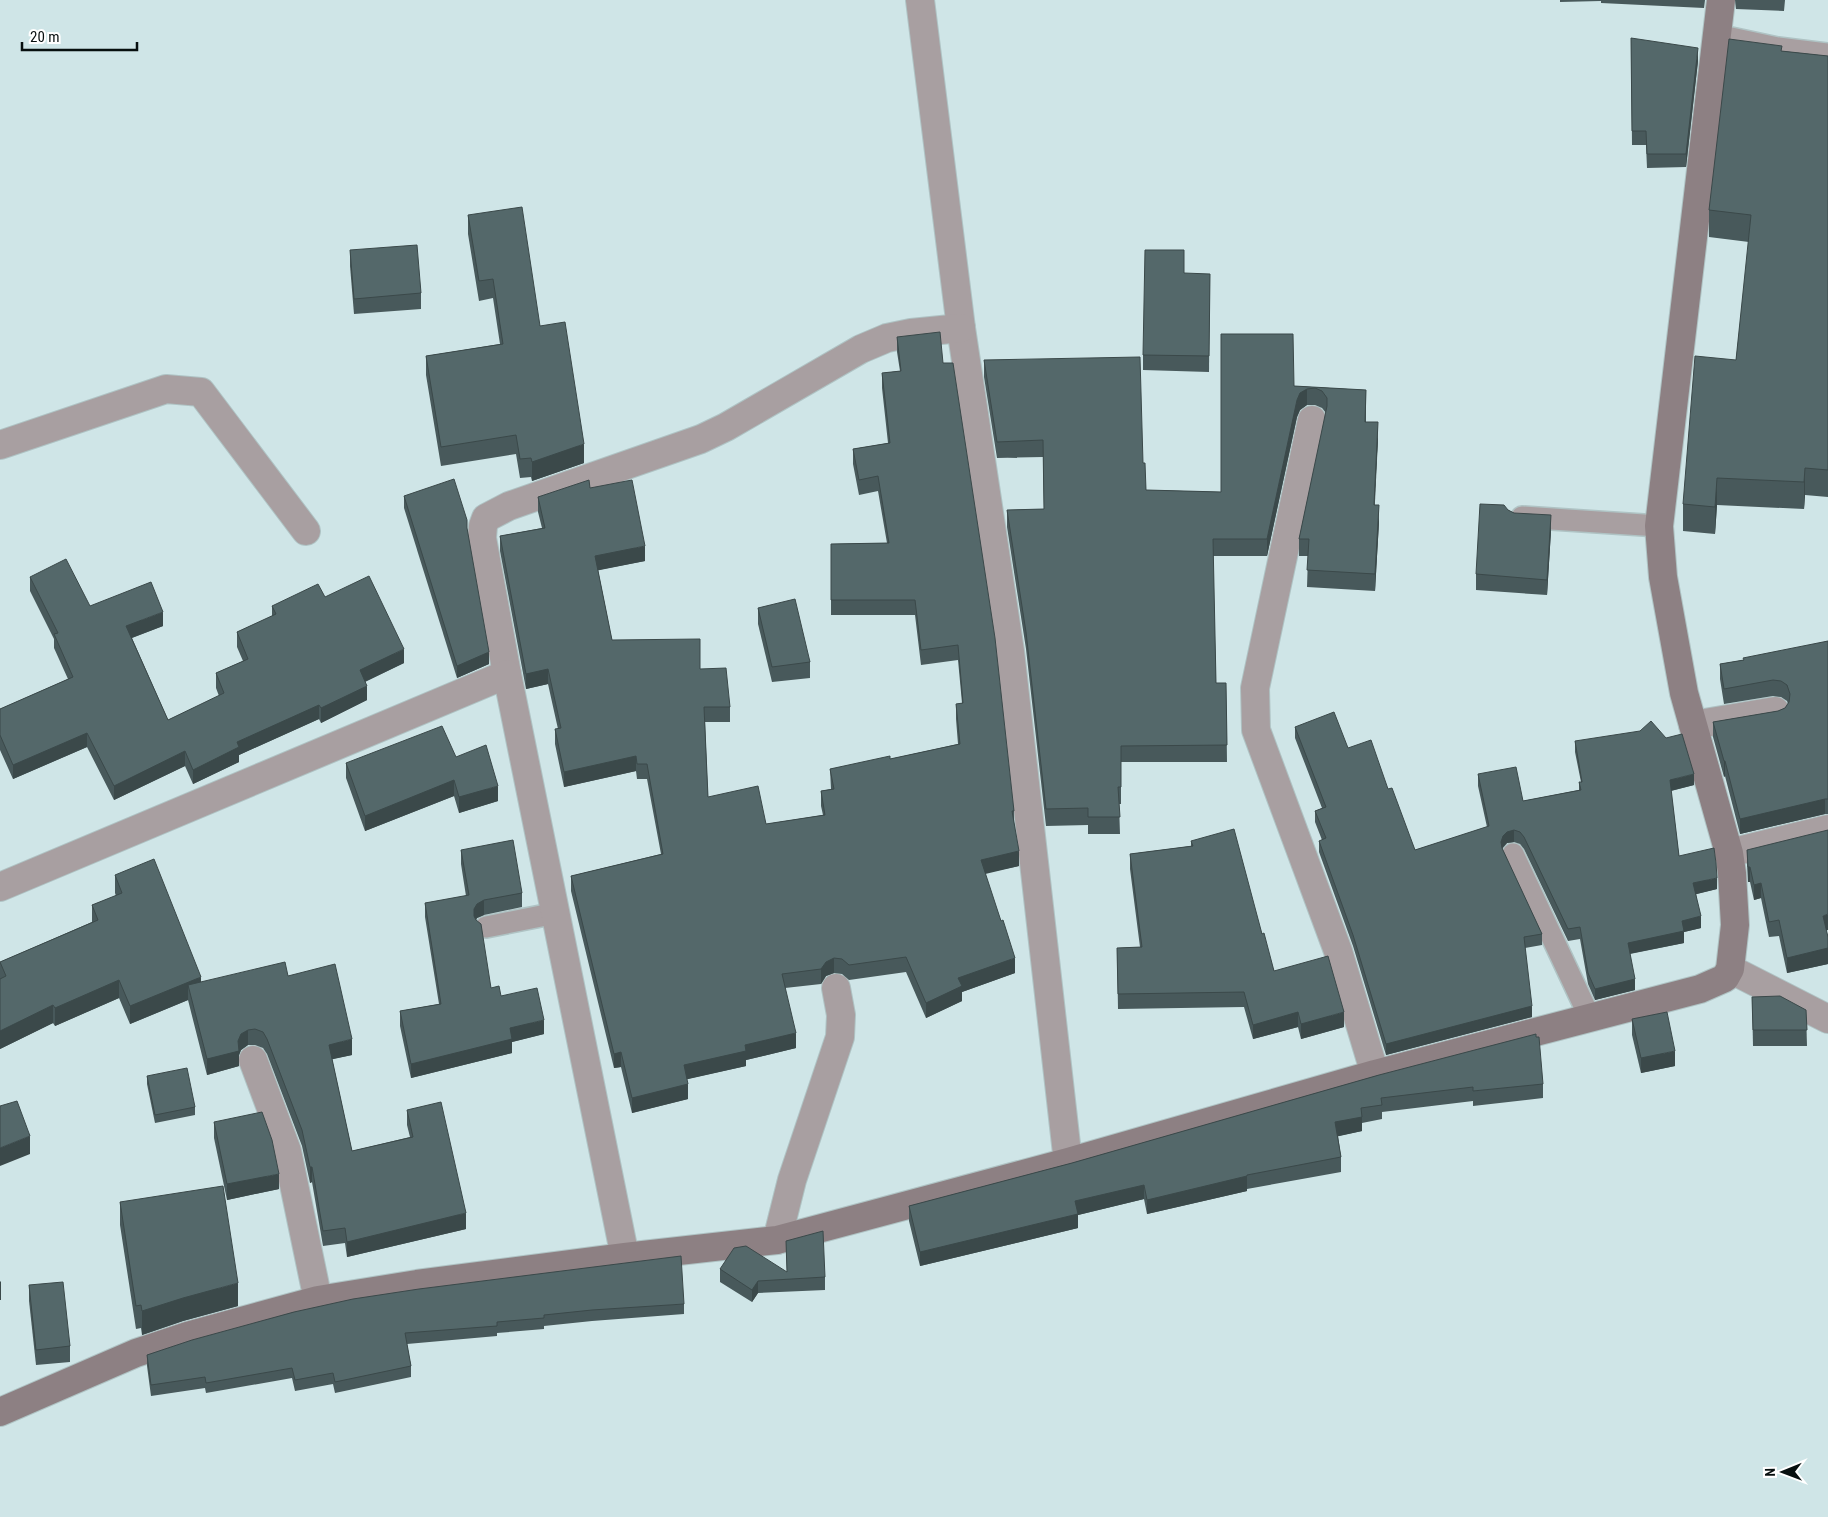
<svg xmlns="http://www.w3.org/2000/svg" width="1828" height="1517" font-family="'Roboto Condensed',sans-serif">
	<rect width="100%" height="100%" fill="#cfe5e7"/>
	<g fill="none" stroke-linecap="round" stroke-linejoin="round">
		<g stroke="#afc3c4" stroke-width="24">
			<g id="lane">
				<path d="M 1717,35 L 1778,48 L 1828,54"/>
				<path d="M 1522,517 L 1659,526"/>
				<path d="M 1513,854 L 1590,1018"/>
				<path d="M 486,927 L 556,913"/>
			</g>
		</g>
		<g stroke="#afc3c4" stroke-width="30">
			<g id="street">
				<path d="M 920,0 L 961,328 L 1010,651 L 1068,1162"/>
				<path d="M 1312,420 L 1255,688 L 1256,730 L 1338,951 L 1375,1074"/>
				<path d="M 0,445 L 166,389 L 201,392 L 306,531"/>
				<path d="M 507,674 L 482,538 L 483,526 L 486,518 L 509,506 L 701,439 L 726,427 L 861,349 L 887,338 L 911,333 L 961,328"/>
				<path d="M 1693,725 L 1775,711"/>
				<path d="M 1729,853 L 1828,829"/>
				<path d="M 0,887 L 507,674 L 625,1257"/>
				<path d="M 1730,969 L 1828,1019"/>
				<path d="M 253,1060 L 287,1151 L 318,1300"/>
				<path d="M 777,1240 L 792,1180 L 840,1037 L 841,1015 L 836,988"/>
			</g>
		</g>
		<g stroke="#afc3c4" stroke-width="30">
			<path id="secondary" d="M 0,1412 L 136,1353 L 187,1336 L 318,1300 L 417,1284 L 625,1257 L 777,1240 L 1068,1162 L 1375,1074 L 1700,989 L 1725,978 L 1730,969 L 1735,925 L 1732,873 L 1729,853 L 1684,693 L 1663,577 L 1659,526 L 1721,0"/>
		</g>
		<use href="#lane" stroke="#a89fa1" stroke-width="21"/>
		<use href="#street" stroke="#a89fa1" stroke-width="28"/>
		<use href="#secondary" stroke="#8d8083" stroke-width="28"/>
	</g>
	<g fill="#48595b">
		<path d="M 1560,0 L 1705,0 L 1704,8 L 1601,3 L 1601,1 L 1560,2 Z"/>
		<path d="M 1735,0 L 1785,0 L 1784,11 L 1736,9 Z"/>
		<path d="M 1631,38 L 1698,61 L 1686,167 L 1647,168 L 1646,145 L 1632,145 Z"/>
		<path d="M 1782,51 L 1828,56 L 1828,497 L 1805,495 L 1804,509 L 1717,505 L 1715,534 L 1683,531 L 1683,504 L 1736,360 L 1749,242 L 1709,237 L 1709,210 Z"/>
		<path d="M 468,215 L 540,326 L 584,463 L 532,481 L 531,477 L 520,478 L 516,454 L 441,466 L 426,375 L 426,356 L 500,344 L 493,298 L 479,301 L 468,234 Z"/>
		<path d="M 350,250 L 421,293 L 421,309 L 354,314 L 350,266 Z"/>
		<path d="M 1210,274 L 1209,372 L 1143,370 L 1143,355 Z"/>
		<path d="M 897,337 L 943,363 L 1014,811 L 1014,822 L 1019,866 L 985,873 L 1015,973 L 962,992 L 962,1001 L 926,1018 L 906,972 L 849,980 L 842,974 L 834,973 L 826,976 L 821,984 L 785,988 L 796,1048 L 746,1060 L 746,1066 L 687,1079 L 688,1099 L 632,1113 L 621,1067 L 614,1068 L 571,891 L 571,876 L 661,854 L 647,779 L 637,779 L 636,771 L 564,787 L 555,744 L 555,729 L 558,729 L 548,684 L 526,689 L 500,551 L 500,536 L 542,528 L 538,512 L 538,497 L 590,488 L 645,561 L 598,570 L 612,640 L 700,669 L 730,707 L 730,722 L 705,722 L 708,797 L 766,824 L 823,815 L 821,806 L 821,791 L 831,789 L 830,769 L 890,759 L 958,744 L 956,719 L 956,704 L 962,703 L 958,660 L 921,665 L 915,615 L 831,615 L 831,544 L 887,543 L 878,491 L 859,495 L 853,464 L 853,449 L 888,443 L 882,388 L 882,373 L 900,371 L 897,352 Z"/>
		<path d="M 984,360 L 1143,463 L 1146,490 L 1221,492 L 1294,386 L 1366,390 L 1366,422 L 1378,439 L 1374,505 L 1379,522 L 1375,591 L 1307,587 L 1308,556 L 1299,556 L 1299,539 L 1326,413 L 1322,408 L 1315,405 L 1307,405 L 1300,410 L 1297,417 L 1267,556 L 1213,556 L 1216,683 L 1226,683 L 1227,762 L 1121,762 L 1121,804 L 1119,804 L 1120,834 L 1088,834 L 1088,825 L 1046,826 L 1026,649 L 1007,527 L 1007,510 L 1044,509 L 1043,457 L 997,458 L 984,377 Z"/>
		<path d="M 404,496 L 467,529 L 489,664 L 457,678 L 404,508 Z"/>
		<path d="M 1508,510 L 1551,531 L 1547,595 L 1476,590 L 1476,574 Z"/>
		<path d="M 30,577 L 90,606 L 163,626 L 132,638 L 168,720 L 219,696 L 216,688 L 216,673 L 243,661 L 237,647 L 237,632 L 272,616 L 272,606 L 325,597 L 404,663 L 365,682 L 367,700 L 321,723 L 319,719 L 239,755 L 239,762 L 193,784 L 185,766 L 114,800 L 87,747 L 13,779 L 0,750 L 0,709 L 68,679 L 54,648 L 54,639 L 30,591 Z"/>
		<path d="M 758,608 L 810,662 L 810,678 L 772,682 L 758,624 Z"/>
		<path d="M 1828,641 L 1828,814 L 1825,814 L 1740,834 L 1725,776 L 1724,777 L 1713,737 L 1713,722 L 1778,711 L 1785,708 L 1788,704 L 1787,701 L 1781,697 L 1773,696 L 1724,704 L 1720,679 L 1720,664 L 1743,660 Z"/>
		<path d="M 1295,727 L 1348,748 L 1388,789 L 1415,850 L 1487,827 L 1478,786 L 1478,774 L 1523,801 L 1579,790 L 1579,782 L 1581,782 L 1575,752 L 1575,741 L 1694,785 L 1671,791 L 1679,856 L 1717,889 L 1696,894 L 1701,928 L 1684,932 L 1684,943 L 1630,954 L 1635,990 L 1595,1000 L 1588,984 L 1580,939 L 1568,941 L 1524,849 L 1520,844 L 1514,842 L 1507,843 L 1502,849 L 1542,934 L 1542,945 L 1525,948 L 1532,1017 L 1386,1055 L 1353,946 L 1319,852 L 1319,841 L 1322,840 L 1315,822 L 1315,811 L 1322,808 L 1295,738 Z"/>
		<path d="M 456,757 L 498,801 L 459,813 L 454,796 L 365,831 L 346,778 L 346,763 Z"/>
		<path d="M 1191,841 L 1262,934 L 1274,971 L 1344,1027 L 1301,1039 L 1298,1027 L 1253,1039 L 1244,1007 L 1118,1009 L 1117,948 L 1140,947 L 1130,869 L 1130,854 L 1191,846 Z"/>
		<path d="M 461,850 L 522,893 L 522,907 L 484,915 L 477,918 L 476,920 L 491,988 L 544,1034 L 512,1042 L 512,1053 L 411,1078 L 400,1026 L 400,1011 L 439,1004 L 425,917 L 425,903 L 466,896 L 461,864 Z"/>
		<path d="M 1747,850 L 1826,930 L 1828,937 L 1828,964 L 1787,973 L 1779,936 L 1769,937 L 1761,898 L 1754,900 L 1750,882 L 1748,882 L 1747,865 Z"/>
		<path d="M 115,875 L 201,982 L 288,976 L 352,1055 L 332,1059 L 352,1151 L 410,1137 L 407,1125 L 407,1110 L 466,1229 L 347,1257 L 345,1243 L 323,1246 L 312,1182 L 310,1183 L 302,1146 L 267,1054 L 263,1048 L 255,1045 L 248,1045 L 241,1050 L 239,1055 L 239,1066 L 207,1075 L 188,1000 L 130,1024 L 119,998 L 55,1026 L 53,1023 L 0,1049 L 0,962 L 92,922 L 92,905 L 116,896 L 115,893 Z"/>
		<path d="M 1752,997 L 1806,1010 L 1807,1046 L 1753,1046 Z"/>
		<path d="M 1632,1019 L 1675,1066 L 1641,1073 L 1632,1035 Z"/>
		<path d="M 1379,1075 L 1543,1084 L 1543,1098 L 1473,1106 L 1473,1101 L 1382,1112 L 1382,1119 L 1362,1123 L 1362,1131 L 1338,1136 L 1341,1157 L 1341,1172 L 1247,1189 L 1247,1191 L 1147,1214 L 1144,1199 L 1078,1215 L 1078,1228 L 920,1266 L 909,1221 L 909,1206 L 1072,1163 Z"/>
		<path d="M 147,1076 L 195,1107 L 195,1115 L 155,1123 L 147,1084 Z"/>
		<path d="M 214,1122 L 279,1189 L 227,1200 L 214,1138 Z"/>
		<path d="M 120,1202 L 238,1306 L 183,1321 L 142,1335 L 141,1328 L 136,1329 L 120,1225 Z"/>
		<path d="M 786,1241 L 825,1277 L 825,1290 L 758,1293 L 752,1302 L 720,1282 L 720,1269 L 787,1272 Z"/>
		<path d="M 29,1285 L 70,1346 L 70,1362 L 36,1365 L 29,1301 Z"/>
		<path d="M 684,1304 L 684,1314 L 592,1321 L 544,1326 L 544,1329 L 497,1333 L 497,1336 L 407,1344 L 411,1366 L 411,1377 L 335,1393 L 333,1384 L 295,1391 L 292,1378 L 206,1393 L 205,1388 L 151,1396 L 147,1366 L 147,1355 L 294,1312 Z"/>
	</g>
	<g fill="#3b494a">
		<path d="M 1698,48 L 1698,61 L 1686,167 L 1686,154 Z"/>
		<path d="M 1307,389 L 1307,405 L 1300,410 L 1297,417 L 1267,556 L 1267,539 L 1297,400 L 1300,393 Z"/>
		<path d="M 1378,422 L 1378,439 L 1374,522 L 1374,505 Z"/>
		<path d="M 584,444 L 584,463 L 532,481 L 532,462 Z"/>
		<path d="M 1805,468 L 1805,495 L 1804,509 L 1804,482 Z"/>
		<path d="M 1717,478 L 1717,505 L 1715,534 L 1715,507 Z"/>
		<path d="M 1379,505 L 1379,522 L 1375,591 L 1375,574 Z"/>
		<path d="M 1551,515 L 1551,531 L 1547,595 L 1547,580 Z"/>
		<path d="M 645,546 L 645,561 L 595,571 L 595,556 Z"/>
		<path d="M 163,612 L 163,626 L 126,640 L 126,626 Z"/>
		<path d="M 404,649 L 404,663 L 360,684 L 360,670 Z"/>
		<path d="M 489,652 L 489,664 L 457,678 L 457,666 Z"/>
		<path d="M 548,669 L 548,684 L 526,689 L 526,674 Z"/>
		<path d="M 367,686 L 367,700 L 321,723 L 321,708 Z"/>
		<path d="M 319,705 L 319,719 L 239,755 L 239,762 L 193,784 L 193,770 L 237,742 Z"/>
		<path d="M 87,733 L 87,747 L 13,779 L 13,765 Z"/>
		<path d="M 185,751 L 185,766 L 114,800 L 114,786 Z"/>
		<path d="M 636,756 L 636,771 L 564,787 L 564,772 Z"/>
		<path d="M 1724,761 L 1725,761 L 1725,776 L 1724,777 Z"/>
		<path d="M 1694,774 L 1694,785 L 1670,791 L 1670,780 Z"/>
		<path d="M 454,780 L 454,796 L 365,831 L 365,816 Z"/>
		<path d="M 498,786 L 498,801 L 459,813 L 459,797 Z"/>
		<path d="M 1825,799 L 1825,814 L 1740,834 L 1740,819 Z"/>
		<path d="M 1514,830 L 1514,842 L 1507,843 L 1503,847 L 1501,853 L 1501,842 L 1503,836 L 1507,832 Z"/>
		<path d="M 1019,851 L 1019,866 L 981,875 L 981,860 Z"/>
		<rect x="1748" y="867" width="2" height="15"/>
		<path d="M 1717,878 L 1717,889 L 1693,895 L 1693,883 Z"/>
		<path d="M 1761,883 L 1761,898 L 1754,900 L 1754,885 Z"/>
		<path d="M 484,900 L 484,915 L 477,918 L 474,923 L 474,909 L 477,904 Z"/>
		<path d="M 1828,914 L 1828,930 L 1823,931 L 1823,916 Z"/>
		<path d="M 1701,916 L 1701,928 L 1684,932 L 1684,943 L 1628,954 L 1628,943 L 1682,921 Z"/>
		<path d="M 1828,948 L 1828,964 L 1787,973 L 1787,958 Z"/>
		<path d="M 834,958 L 834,973 L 826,976 L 821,984 L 821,969 L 826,962 Z"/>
		<path d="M 1015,958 L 1015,973 L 962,992 L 962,1001 L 926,1018 L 926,1003 L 958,978 Z"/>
		<path d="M 201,977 L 201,995 L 188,985 L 188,1000 L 130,1024 L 130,1006 Z"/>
		<path d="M 1635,979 L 1635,990 L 1595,1000 L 1595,989 Z"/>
		<path d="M 119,980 L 119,998 L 55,1026 L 55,1008 Z"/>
		<path d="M 53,1005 L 53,1023 L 0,1049 L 0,1031 Z"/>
		<path d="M 1532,1006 L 1532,1017 L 1386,1055 L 1386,1044 Z"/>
		<path d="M 1298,1012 L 1298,1027 L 1253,1039 L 1253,1025 Z"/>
		<path d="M 1344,1012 L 1344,1027 L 1301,1039 L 1301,1024 Z"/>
		<path d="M 544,1020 L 544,1034 L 512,1042 L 512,1053 L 411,1078 L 411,1064 L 510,1028 Z"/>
		<path d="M 248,1030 L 248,1045 L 241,1050 L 239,1055 L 239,1066 L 207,1075 L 207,1059 L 238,1041 L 241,1034 Z"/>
		<path d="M 796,1033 L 796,1048 L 746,1060 L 746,1066 L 684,1080 L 684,1065 L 745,1045 Z"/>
		<path d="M 352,1039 L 352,1055 L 329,1060 L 329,1045 Z"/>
		<path d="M 1675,1051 L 1675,1066 L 1641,1073 L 1641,1058 Z"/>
		<path d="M 621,1052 L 621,1067 L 614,1068 L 614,1054 Z"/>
		<path d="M 688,1084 L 688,1099 L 632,1113 L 632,1098 Z"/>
		<path d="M 1362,1117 L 1362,1131 L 1335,1137 L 1335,1122 Z"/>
		<path d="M 30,1136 L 30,1154 L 0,1166 L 0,1148 Z"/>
		<path d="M 310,1167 L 312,1167 L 312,1182 L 310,1183 Z"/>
		<path d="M 279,1174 L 279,1189 L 227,1200 L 227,1184 Z"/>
		<path d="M 1247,1176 L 1247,1191 L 1147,1214 L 1147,1200 Z"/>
		<path d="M 1144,1185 L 1144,1199 L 1078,1215 L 1078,1228 L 920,1266 L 920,1252 L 1075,1201 Z"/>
		<path d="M 466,1213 L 466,1229 L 347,1257 L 347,1242 Z"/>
		<path d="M 1,1281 L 1,1300 L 0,1300 L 0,1282 Z"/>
		<path d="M 758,1281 L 758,1293 L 752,1302 L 752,1290 Z"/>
		<path d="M 238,1283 L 238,1306 L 183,1321 L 142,1335 L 142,1311 L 183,1298 Z"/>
	</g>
	<g fill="#54686a" stroke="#3b494a">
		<path d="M 1631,38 L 1698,48 L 1686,154 L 1647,154 L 1646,131 L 1632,131 Z"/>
		<path d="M 1729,39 L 1782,46 L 1781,51 L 1828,56 L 1828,470 L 1805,468 L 1804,482 L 1717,478 L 1715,507 L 1683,504 L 1695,356 L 1736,360 L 1751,215 L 1709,210 Z"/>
		<path d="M 522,207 L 540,326 L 565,322 L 584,444 L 532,462 L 531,458 L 520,459 L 516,435 L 441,447 L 426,356 L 503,344 L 493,279 L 479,281 L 468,215 Z"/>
		<path d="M 417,245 L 421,293 L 354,299 L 350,250 Z"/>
		<path d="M 1145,250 L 1184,250 L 1184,273 L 1210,274 L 1209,356 L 1143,355 Z"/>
		<path d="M 940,332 L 943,363 L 953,363 L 995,638 L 1014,811 L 1012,811 L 1019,851 L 981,860 L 1001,921 L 1003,920 L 1015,958 L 958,978 L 962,986 L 926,1003 L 906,957 L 849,965 L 842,959 L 834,958 L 826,962 L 821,969 L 782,974 L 796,1033 L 745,1045 L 746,1051 L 684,1065 L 688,1084 L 632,1098 L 621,1052 L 614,1054 L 571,876 L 663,854 L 647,764 L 637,764 L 636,756 L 564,772 L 555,729 L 561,728 L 548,669 L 526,674 L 500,536 L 545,528 L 538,497 L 589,480 L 590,488 L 632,480 L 645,546 L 595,556 L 612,640 L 700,639 L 700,669 L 726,668 L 730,707 L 704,707 L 708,797 L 758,786 L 766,824 L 825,815 L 821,791 L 834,789 L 830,769 L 890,756 L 890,759 L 960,744 L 956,704 L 963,703 L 958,645 L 921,650 L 915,600 L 831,600 L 831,544 L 889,543 L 878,476 L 859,480 L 853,449 L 890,443 L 882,373 L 901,371 L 897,337 Z"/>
		<path d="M 1221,334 L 1293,334 L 1294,386 L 1366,390 L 1365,422 L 1378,422 L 1374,505 L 1379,505 L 1375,574 L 1307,570 L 1309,539 L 1299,539 L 1327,406 L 1327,398 L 1322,391 L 1315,388 L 1307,389 L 1300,393 L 1297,400 L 1267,539 L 1213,539 L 1216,683 L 1226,683 L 1227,745 L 1121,746 L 1121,787 L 1118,787 L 1120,817 L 1088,817 L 1088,808 L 1046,809 L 1026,632 L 1007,510 L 1044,509 L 1043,440 L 997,442 L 984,360 L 1140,357 L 1143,463 L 1145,463 L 1146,490 L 1221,492 Z"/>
		<path d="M 454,479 L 467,520 L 467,528 L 489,652 L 457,666 L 404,496 Z"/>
		<path d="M 1480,504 L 1504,505 L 1508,510 L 1514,513 L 1551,515 L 1547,580 L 1476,574 Z"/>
		<path d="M 66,559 L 90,606 L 151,582 L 163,612 L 126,626 L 168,720 L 224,693 L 216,673 L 248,659 L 237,632 L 276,614 L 272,606 L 318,584 L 325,597 L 369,576 L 404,649 L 360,670 L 367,686 L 321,708 L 319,705 L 237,742 L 239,747 L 193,770 L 185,751 L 114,786 L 87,733 L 13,765 L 0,735 L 0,709 L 73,677 L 54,634 L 58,633 L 30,577 Z"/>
		<path d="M 795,599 L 810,662 L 772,667 L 758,608 Z"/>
		<path d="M 1828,641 L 1828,799 L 1825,799 L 1740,819 L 1725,761 L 1724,761 L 1713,722 L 1778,711 L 1785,708 L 1789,702 L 1790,694 L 1787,685 L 1781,681 L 1773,680 L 1724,689 L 1720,664 L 1744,660 L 1743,658 Z"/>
		<path d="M 1334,712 L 1348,748 L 1371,740 L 1388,789 L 1392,788 L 1415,850 L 1489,826 L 1478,774 L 1516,767 L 1523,801 L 1581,790 L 1579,782 L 1582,782 L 1575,741 L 1640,731 L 1651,721 L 1666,738 L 1682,734 L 1694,774 L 1670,780 L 1679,856 L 1714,848 L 1716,863 L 1717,878 L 1693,883 L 1701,916 L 1682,921 L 1684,931 L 1628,943 L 1635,979 L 1595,989 L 1588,973 L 1580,927 L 1568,929 L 1524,837 L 1520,832 L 1514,830 L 1507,832 L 1503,836 L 1501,842 L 1502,848 L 1542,934 L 1524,937 L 1532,1006 L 1386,1044 L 1353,935 L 1319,841 L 1326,838 L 1315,811 L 1326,807 L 1295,727 Z"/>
		<path d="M 442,726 L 456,757 L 486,745 L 498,786 L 459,797 L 454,780 L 365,816 L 346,763 Z"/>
		<path d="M 1234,829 L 1262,934 L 1264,933 L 1274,971 L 1328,956 L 1344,1012 L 1301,1024 L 1298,1012 L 1253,1025 L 1244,992 L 1118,994 L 1117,948 L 1142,947 L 1130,854 L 1193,846 L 1191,841 Z"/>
		<path d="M 1828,830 L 1828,914 L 1823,916 L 1828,937 L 1828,948 L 1787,958 L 1779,920 L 1769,922 L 1761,883 L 1754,885 L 1750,867 L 1748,867 L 1747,850 Z"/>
		<path d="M 513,840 L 522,893 L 484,900 L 477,904 L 474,909 L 474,916 L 476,920 L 481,924 L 491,988 L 499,986 L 501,996 L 537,988 L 544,1020 L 510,1028 L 512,1039 L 411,1064 L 400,1011 L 441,1004 L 425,903 L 469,895 L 461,850 Z"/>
		<path d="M 154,859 L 201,977 L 130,1006 L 119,980 L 55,1008 L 53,1005 L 0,1031 L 0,979 L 6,976 L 0,962 L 98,920 L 92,905 L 122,893 L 115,875 Z"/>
		<path d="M 285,962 L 288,976 L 335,964 L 352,1039 L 329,1045 L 352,1151 L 413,1137 L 407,1110 L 441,1102 L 466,1213 L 347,1242 L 345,1228 L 323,1231 L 312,1167 L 310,1167 L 302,1130 L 267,1039 L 263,1032 L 255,1029 L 248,1030 L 241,1034 L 238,1041 L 239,1051 L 207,1059 L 188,985 Z"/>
		<path d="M 1780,996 L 1806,1010 L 1807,1030 L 1753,1030 L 1752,997 Z"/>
		<path d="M 1667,1012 L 1675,1051 L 1641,1058 L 1632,1019 Z"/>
		<path d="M 1536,1034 L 1536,1037 L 1539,1037 L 1543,1084 L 1473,1091 L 1473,1087 L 1381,1098 L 1382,1105 L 1361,1108 L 1362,1117 L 1335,1122 L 1341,1157 L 1247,1175 L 1247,1176 L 1147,1200 L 1144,1185 L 1075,1201 L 1078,1214 L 920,1252 L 909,1206 L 1072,1163 L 1379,1075 Z"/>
		<path d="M 187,1068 L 195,1107 L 155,1115 L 147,1076 Z"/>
		<path d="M 17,1101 L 30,1136 L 0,1148 L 0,1106 Z"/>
		<path d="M 262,1112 L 272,1140 L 279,1174 L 227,1184 L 214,1122 Z"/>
		<path d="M 223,1186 L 238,1283 L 183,1298 L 142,1311 L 141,1305 L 136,1306 L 120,1202 Z"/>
		<path d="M 823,1231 L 825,1277 L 758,1281 L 752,1290 L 720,1269 L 734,1248 L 746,1246 L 787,1272 L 786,1241 Z"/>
		<path d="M 681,1256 L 684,1304 L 592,1310 L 544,1315 L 544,1318 L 497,1322 L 497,1326 L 405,1333 L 411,1366 L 335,1382 L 333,1373 L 295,1380 L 292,1368 L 206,1383 L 205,1377 L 151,1385 L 147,1355 L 192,1340 L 294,1312 L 353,1299 L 419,1289 Z"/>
		<path d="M 63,1282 L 70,1346 L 36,1350 L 29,1285 Z"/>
	</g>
	<g transform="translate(1783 1472) rotate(269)" stroke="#ffffff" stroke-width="4" paint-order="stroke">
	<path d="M0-4L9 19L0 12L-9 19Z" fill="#070f0f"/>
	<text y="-8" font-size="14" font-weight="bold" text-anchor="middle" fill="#070f0f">N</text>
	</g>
	<path d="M22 42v8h115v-8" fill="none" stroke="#070f0f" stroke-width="2.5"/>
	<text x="30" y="42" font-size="15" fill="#070f0f" stroke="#ffffff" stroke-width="4" paint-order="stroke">20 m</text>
</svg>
